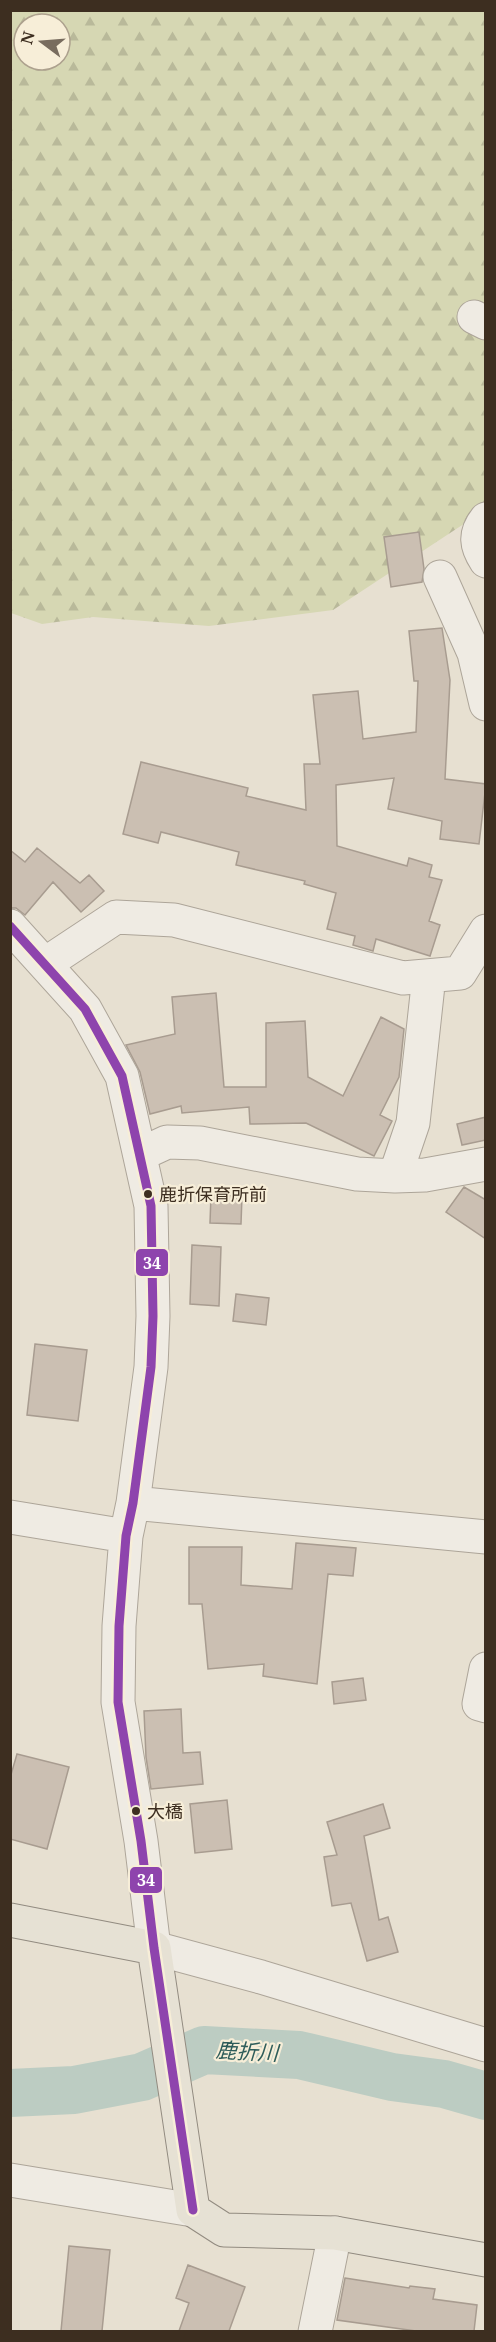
<svg xmlns="http://www.w3.org/2000/svg" width="496" height="2342" font-family="'Noto Serif','Noto Sans JP',serif">
<style>
.forest{fill:url(#forest-firs);fill-rule:evenodd}
.lines{fill:none;stroke-linecap:round;stroke-linejoin:round}
.river{stroke:#bcccc2;stroke-width:48}
.building{fill:#cbbfb2;stroke:#a89c90;stroke-width:1.5}
.minor-casing{stroke:#ada599;stroke-width:35}
.major-casing{stroke:#928b80;stroke-width:35}
.minor{stroke:#efebe3;stroke-width:33}
.major{stroke:#e6e1d4;stroke-width:33}
.bus-1-casing{stroke:#f7eed8;stroke-width:14}
.bus-1{stroke:#8e44ad;stroke-width:9}
.bus-dot{fill:#3d2e20;stroke:#f7eed8;stroke-width:2}
.labels{text-anchor:middle;stroke-width:4.5;stroke-linejoin:round;paint-order:stroke}
.bus-label{font-size:18px;fill:#3d2e20;stroke:#f7eed8;text-anchor:start}
.water-label{font-size:21px;font-style:italic;fill:#2f5d5a;stroke:#f7eed8}
.line-badge{stroke:#f7eed8;stroke-width:2}
.badge-label{font-size:16px;text-anchor:middle;font-weight:bold;fill:#fff}
</style>
<defs>
<pattern id="forest-firs" width="22" height="20" patternUnits="userSpaceOnUse" patternTransform="scale(1.5)"><rect width="22" height="20" fill="#d6d7b3"/><path d="M5 1l3.5 6h-7zM16 11l3.5 6h-7z" fill="#b9b99a"/></pattern>
</defs>
<rect width="100%" height="100%" fill="#e7e0d1"/>
<path class="forest" d="M 10,11 L 485,11 L 486,508 L 482,512 L 333,610 L 209,626 L 93,617 L 42,624 L 11,613 ZM 24,24 L 60,24 L 60,60 L 24,60 Z"/>
<g class="lines">
<path class="river" d="M 10,2093 L 74,2090 L 142,2077 L 204,2050 L 299,2055 L 392,2077 L 444,2084 L 486,2096"/>
</g>
<path class="building" d="M 419,532 L 424,569 L 422,582 L 391,587 L 384,537 Z
M 442,628 L 450,680 L 445,779 L 486,784 L 479,844 L 440,839 L 442,821 L 388,809 L 394,778 L 336,785 L 337,846 L 407,866 L 409,858 L 432,865 L 429,877 L 442,880 L 429,921 L 440,925 L 430,956 L 376,939 L 373,951 L 353,945 L 355,936 L 327,929 L 336,893 L 304,884 L 305,881 L 236,865 L 239,852 L 161,832 L 158,843 L 123,834 L 141,762 L 248,788 L 246,796 L 306,810 L 304,764 L 320,764 L 313,695 L 358,691 L 363,739 L 416,732 L 418,681 L 414,681 L 409,631 Z
M 37,848 L 80,883 L 89,875 L 104,891 L 81,912 L 53,882 L 25,915 L 16,908 L 10,908 L 10,850 L 25,862 Z
M 216,993 L 224,1087 L 266,1087 L 266,1023 L 305,1021 L 308,1077 L 343,1096 L 381,1017 L 404,1029 L 399,1077 L 380,1115 L 392,1121 L 374,1156 L 306,1123 L 250,1124 L 249,1107 L 182,1113 L 181,1106 L 150,1114 L 140,1072 L 126,1045 L 175,1034 L 172,997 Z
M 486,1117 L 486,1140 L 462,1145 L 457,1124 Z
M 464,1187 L 486,1200 L 486,1239 L 446,1212 Z
M 211,1195 L 242,1196 L 241,1224 L 210,1223 Z
M 192,1245 L 221,1247 L 219,1306 L 190,1304 Z
M 236,1294 L 269,1298 L 266,1325 L 233,1321 Z
M 35,1344 L 87,1350 L 78,1421 L 27,1415 Z
M 296,1543 L 356,1548 L 353,1576 L 328,1574 L 317,1684 L 263,1676 L 264,1664 L 208,1669 L 202,1604 L 189,1604 L 189,1547 L 242,1547 L 241,1585 L 292,1589 Z
M 363,1678 L 366,1700 L 334,1704 L 332,1682 Z
M 181,1709 L 183,1753 L 200,1752 L 203,1784 L 151,1789 L 146,1757 L 144,1711 Z
M 17,1754 L 69,1767 L 47,1849 L 10,1839 L 10,1778 Z
M 227,1800 L 232,1849 L 195,1853 L 190,1804 Z
M 383,1804 L 390,1828 L 364,1836 L 379,1920 L 388,1917 L 398,1952 L 367,1961 L 351,1903 L 332,1906 L 324,1857 L 337,1855 L 327,1822 Z
M 69,2246 L 110,2250 L 102,2331 L 61,2331 Z
M 188,2265 L 245,2287 L 229,2331 L 179,2331 L 189,2303 L 176,2298 Z
M 345,2278 L 409,2288 L 410,2286 L 435,2289 L 433,2299 L 477,2305 L 474,2331 L 416,2331 L 337,2320 Z"/>
<g class="lines">
<defs>
<path id="minor" d="M 474,317 L 486,323
M 486,519 C 474,534 476,546 486,561
M 440,577 L 474,653 L 486,704
M 10,926 L 85,1009 L 122,1076 L 151,1206 L 153,1316 L 151,1367 L 133,1503 L 126,1536 L 119,1626 L 118,1702 L 141,1841 L 154,1948 L 261,1977 L 486,2045
M 45,964 L 116,917 L 174,920 L 403,978 L 460,973 L 486,931
M 141,1154 L 167,1142 L 200,1143 L 357,1174 L 395,1176 L 425,1175 L 486,1164
M 395,1176 L 413,1123 L 429,976
M 133,1503 L 486,1537
M 10,1517 L 126,1536
M 486,1669 L 479,1704 L 486,1706
M 10,2180 L 193,2210
M 315,2332 L 335,2233"/>
<path id="major" d="M 10,1920 L 154,1948 L 193,2210 L 224,2230 L 335,2233 L 486,2260"/>
</defs>
<use href="#minor" class="minor-casing"/>
<use href="#major" class="major-casing"/>
<use href="#minor" class="minor"/>
<use href="#major" class="major"/>
<defs>
<path id="bus-1" d="M 10,926 L 85,1009 L 122,1076 L 151,1206 L 153,1316 L 151,1367 L 133,1503 L 126,1536 L 119,1626 L 118,1702 L 141,1841 L 154,1948 L 193,2210"/>
</defs>
<use href="#bus-1" class="bus-1-casing"/>
<use href="#bus-1" class="bus-1"/>
</g>
<g class="bus-dot">
<circle cx="148" cy="1194" r="5"/>
<circle cx="136" cy="1811" r="5"/>
</g>
<g class="labels">
<g class="bus-label">
<text x="159" y="1201">鹿折保育所前</text>
<text x="147" y="1818">大橋</text>
</g>
<g class="water-label">
<text transform="translate(247 2052) rotate(3)" y="7">鹿折川</text>
</g>
</g>
<g class="line-badge">
<rect x="135" y="1248" width="34" height="29" rx="6" fill="#8e44ad"/>
<rect x="129" y="1866" width="34" height="28" rx="6" fill="#8e44ad"/>
</g>
<g class="badge-label">
<text x="152" y="1269">34</text>
<text x="146" y="1886">34</text>
</g>
<rect width="496" height="2342" fill="none" stroke="#3d2e20" stroke-width="24"/>
<g transform="translate(42 42) rotate(286)"><circle r="28" fill="#f7eed8" stroke="#ada18e" stroke-width="1.5"/>
<path d="M0-4.5L10 22L0 15L-10 22Z" fill="#786c5e"/>
<text y="-9" font-size="16" font-weight="bold" text-anchor="middle" fill="#3d2e20">N</text>
</g>
</svg>
